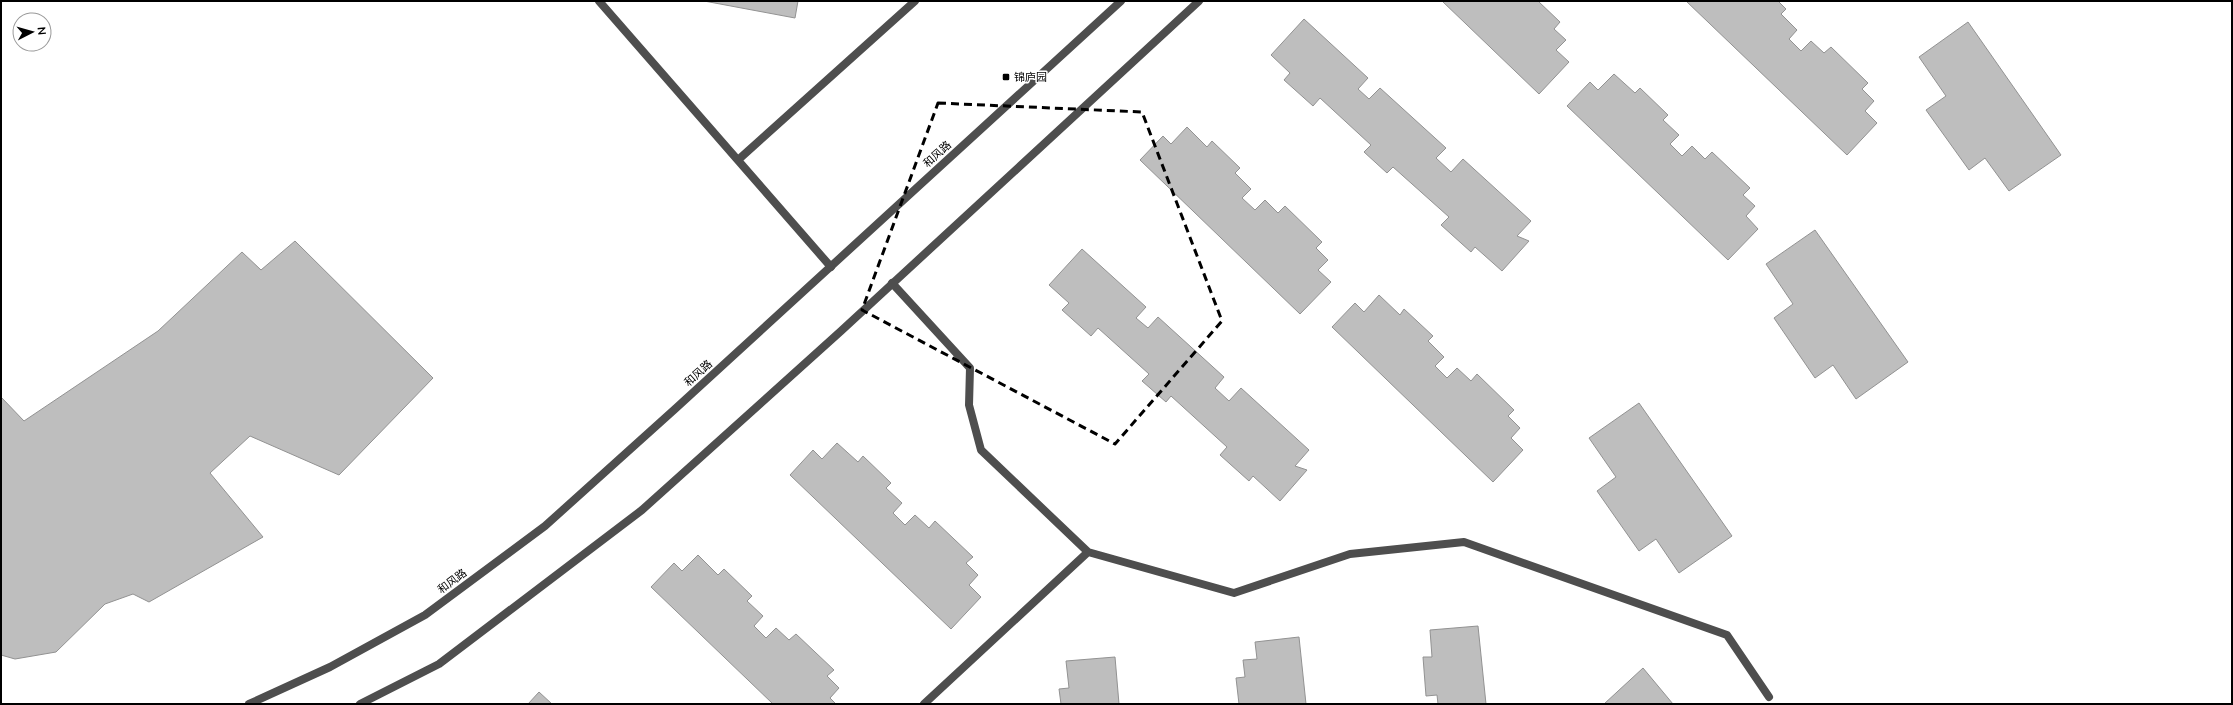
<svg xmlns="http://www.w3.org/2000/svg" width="2233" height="705" font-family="'Nunito Sans','Noto Sans SC',sans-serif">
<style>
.building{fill:#bebebe;stroke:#929292}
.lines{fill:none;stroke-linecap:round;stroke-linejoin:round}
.minor{stroke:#4e4e4e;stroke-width:8}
.tertiary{stroke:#4e4e4e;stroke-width:8}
.marked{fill:none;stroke:#000;stroke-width:3;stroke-dasharray:8 5;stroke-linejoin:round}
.poi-dot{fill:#000;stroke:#fff;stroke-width:1.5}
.labels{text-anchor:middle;stroke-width:3;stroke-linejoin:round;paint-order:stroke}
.poi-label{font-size:11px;fill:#000;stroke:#fff;text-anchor:start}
.street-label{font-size:11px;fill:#000;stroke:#fff}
</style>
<rect width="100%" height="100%" fill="#fff"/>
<path class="building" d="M 704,1 L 798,1 L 795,18 Z
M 1442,1 L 1538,1 L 1560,22 L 1554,29 L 1566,40 L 1556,50 L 1569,62 L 1539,94 Z
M 1686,1 L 1778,1 L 1786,9 L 1781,14 L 1797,30 L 1789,39 L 1801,51 L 1811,41 L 1824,53 L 1831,47 L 1868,83 L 1862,89 L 1874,101 L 1865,111 L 1877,123 L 1847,155 Z
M 1304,19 L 1368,78 L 1358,89 L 1369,99 L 1380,88 L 1446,148 L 1436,158 L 1451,172 L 1463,159 L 1531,221 L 1517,236 L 1529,241 L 1502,271 L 1475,247 L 1471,252 L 1441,225 L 1449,217 L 1393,167 L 1387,173 L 1364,152 L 1371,145 L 1320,98 L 1313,106 L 1284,80 L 1290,73 L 1271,55 Z
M 1968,22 L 2061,155 L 2009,191 L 1985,158 L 1969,170 L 1926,110 L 1946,96 L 1919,57 Z
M 1614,74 L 1635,93 L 1640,88 L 1668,115 L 1663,120 L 1679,135 L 1670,144 L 1682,156 L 1692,146 L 1705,159 L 1712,152 L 1750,188 L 1743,195 L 1755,206 L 1746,216 L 1758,229 L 1728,260 L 1567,106 L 1590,82 L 1598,90 Z
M 1187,127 L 1207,147 L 1212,141 L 1240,168 L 1235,173 L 1251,189 L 1242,198 L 1255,210 L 1265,200 L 1278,213 L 1285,206 L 1322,242 L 1316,248 L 1328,260 L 1318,270 L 1331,282 L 1300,314 L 1140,160 L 1163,136 L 1171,144 Z
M 1815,230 L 1908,362 L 1856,399 L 1833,365 L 1815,378 L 1774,318 L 1793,304 L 1766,264 Z
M 295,241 L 433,378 L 339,475 L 250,436 L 210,473 L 263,537 L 149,602 L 133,594 L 105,604 L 56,652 L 15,659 L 1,655 L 1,397 L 24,421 L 158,331 L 242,252 L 261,270 Z
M 1082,249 L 1146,307 L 1136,318 L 1148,328 L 1158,317 L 1224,377 L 1215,388 L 1229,401 L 1241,388 L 1309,450 L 1295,466 L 1307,470 L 1280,501 L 1253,476 L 1249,481 L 1220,455 L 1227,447 L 1171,396 L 1166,402 L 1142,381 L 1149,374 L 1098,328 L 1091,336 L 1062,310 L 1069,303 L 1049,285 Z
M 1379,295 L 1400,315 L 1404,309 L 1433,336 L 1428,341 L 1444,357 L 1435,366 L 1447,378 L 1457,368 L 1471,381 L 1477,374 L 1514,410 L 1508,416 L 1520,428 L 1511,438 L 1523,450 L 1493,482 L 1332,327 L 1355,303 L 1364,312 Z
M 1639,403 L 1732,536 L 1679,573 L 1656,539 L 1639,551 L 1597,491 L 1616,477 L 1589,438 Z
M 837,443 L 858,462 L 863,456 L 891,483 L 886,488 L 902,503 L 893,513 L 905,525 L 915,515 L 929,528 L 935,521 L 973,557 L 966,563 L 978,575 L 969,585 L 981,597 L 951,629 L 790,475 L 813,450 L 822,459 Z
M 698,555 L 718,575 L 724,569 L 752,596 L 747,601 L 763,616 L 754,626 L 766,638 L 776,628 L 789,640 L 796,634 L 834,670 L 827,676 L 839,688 L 830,698 L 836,704 L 773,704 L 651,587 L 674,563 L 682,571 Z
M 1478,626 L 1486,704 L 1438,704 L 1437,695 L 1426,696 L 1423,657 L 1432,657 L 1430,630 Z
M 1299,637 L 1306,704 L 1239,704 L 1236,678 L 1245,677 L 1243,660 L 1257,659 L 1255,642 Z
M 1115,657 L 1119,704 L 1061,704 L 1059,689 L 1069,688 L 1066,661 Z
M 1643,668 L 1673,704 L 1604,704 Z
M 539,692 L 552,704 L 528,704 Z"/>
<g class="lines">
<path class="minor" d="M 599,1 L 831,267
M 738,160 L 915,1
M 892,283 L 970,368 L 969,405 L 981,450 L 1088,552 L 1234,593 L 1350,554 L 1464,542 L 1727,635 L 1769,697
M 924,704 L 1088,552"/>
<path class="tertiary" d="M 249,704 L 330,667 L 425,615 L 545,526 L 675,409 L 1121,1
M 360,704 L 439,664 L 642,510 L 841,331 L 1199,1"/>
</g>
<path class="marked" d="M 938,103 L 1142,112 L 1222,321 L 1115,444 L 862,310 Z"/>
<rect class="poi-dot" x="1002" y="73" width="8" height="8" rx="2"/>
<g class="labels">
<g class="poi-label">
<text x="1014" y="81">锦庐园</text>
</g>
<g class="street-label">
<text transform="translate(937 154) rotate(-42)" y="4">和风路</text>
<text transform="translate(698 373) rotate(-42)" y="4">和风路</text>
<text transform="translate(452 581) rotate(-37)" y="4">和风路</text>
</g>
</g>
<rect width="2233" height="705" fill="none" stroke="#000000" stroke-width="4"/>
<g transform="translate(32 32) rotate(84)"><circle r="19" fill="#ffffff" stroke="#999999"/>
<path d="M0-3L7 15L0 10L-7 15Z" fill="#000000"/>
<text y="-6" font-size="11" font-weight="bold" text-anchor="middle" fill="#000000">N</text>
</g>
</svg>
